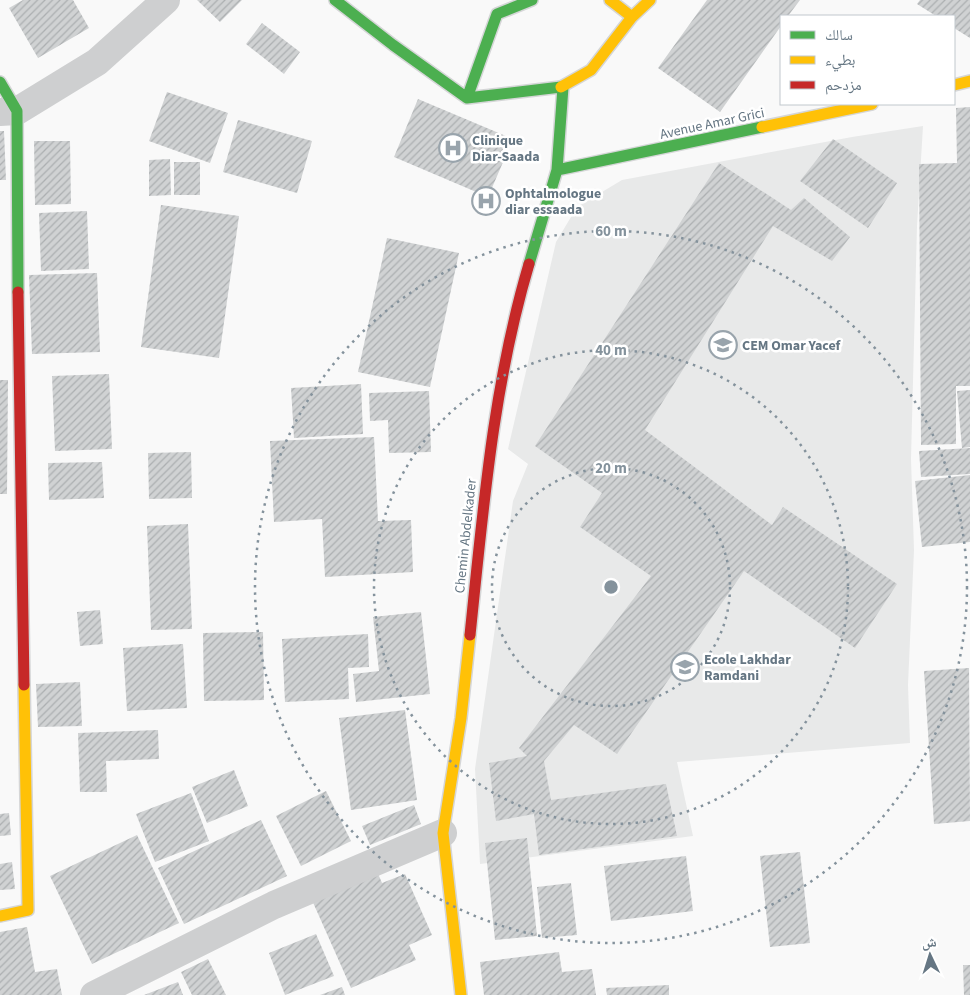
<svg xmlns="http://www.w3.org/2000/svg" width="970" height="995" font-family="'Source Sans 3','Noto Naskh Arabic',sans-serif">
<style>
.built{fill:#e8e9e9}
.building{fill:url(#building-hatch)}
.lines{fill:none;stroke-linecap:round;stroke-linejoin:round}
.fast-casing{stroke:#d5d6d7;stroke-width:14}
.slow-casing{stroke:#d5d6d7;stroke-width:14}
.jam-casing{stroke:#d5d6d7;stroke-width:14}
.street{stroke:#cecfd0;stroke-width:28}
.fast{stroke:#4caf50;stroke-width:11}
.slow{stroke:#ffc107;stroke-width:11}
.jam{stroke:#c62828;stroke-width:11}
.ring{fill:none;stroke:#84929c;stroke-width:2.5;stroke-dasharray:2.5 5}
.labels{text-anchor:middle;stroke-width:5;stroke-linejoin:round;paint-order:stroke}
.street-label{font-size:14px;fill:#657683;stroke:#fff}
.poi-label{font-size:14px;font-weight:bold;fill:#657683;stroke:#fff;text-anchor:start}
.centre{fill:#84929c;stroke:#fff;stroke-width:2.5}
.ring-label{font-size:15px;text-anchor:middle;font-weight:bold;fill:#84929c;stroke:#fff;stroke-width:5;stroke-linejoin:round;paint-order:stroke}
</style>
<defs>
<pattern id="building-hatch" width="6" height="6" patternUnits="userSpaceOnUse" patternTransform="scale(1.25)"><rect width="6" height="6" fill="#d0d2d3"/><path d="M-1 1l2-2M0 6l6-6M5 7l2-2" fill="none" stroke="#acafb1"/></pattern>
</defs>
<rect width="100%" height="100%" fill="#f9f9f9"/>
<path class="built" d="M 923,126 L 917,226 L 911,459 L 914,550 L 908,685 L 910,743 L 677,762 L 693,836 L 480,864 L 475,769 L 513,501 L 528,464 L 508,449 L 556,242 L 577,207 L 622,180 L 852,137 Z"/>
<path class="building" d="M 23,0 L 73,0 L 89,28 L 38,58 L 9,8 Z
M 197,0 L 242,0 L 220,22 Z
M 707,0 L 800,0 L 788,16 L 781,16 L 781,26 L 720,112 L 658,68 Z
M 920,0 L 970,0 L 970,38 L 954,28 L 954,16 L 936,16 L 917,4 Z
M 262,23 L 300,52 L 284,74 L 246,44 Z
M 167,92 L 228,113 L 210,163 L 149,141 Z
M 418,99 L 513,139 L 488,197 L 394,157 Z
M 970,107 L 970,386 L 956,386 L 956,444 L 921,445 L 919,164 L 957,163 L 956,108 Z
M 238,120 L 312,141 L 297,193 L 223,172 Z
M 0,131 L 4,131 L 6,180 L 0,180 Z
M 833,139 L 897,183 L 868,228 L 800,181 Z
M 34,141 L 70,141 L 71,204 L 35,205 Z
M 170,159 L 171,195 L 149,196 L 149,160 Z
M 174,162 L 200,162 L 200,195 L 174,195 Z
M 719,163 L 791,210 L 804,198 L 850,237 L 832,261 L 773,226 L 645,430 L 772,525 L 783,507 L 897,584 L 855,648 L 744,571 L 617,754 L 574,725 L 544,761 L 551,800 L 666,784 L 677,836 L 539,855 L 534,814 L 496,821 L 489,763 L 527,756 L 519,748 L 651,576 L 580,527 L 602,493 L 535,446 Z
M 161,205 L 239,216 L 219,358 L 141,347 Z
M 87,211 L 89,269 L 41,271 L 39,213 Z
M 387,238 L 459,253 L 430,387 L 358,372 Z
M 97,273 L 100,352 L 32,354 L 29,275 Z
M 109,374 L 112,449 L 55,451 L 52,376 Z
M 0,380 L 8,380 L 7,494 L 0,494 Z
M 361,384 L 363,434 L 294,438 L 291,388 Z
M 970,390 L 970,447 L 962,448 L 957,391 Z
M 429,391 L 431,452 L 389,453 L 388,420 L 370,421 L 369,393 Z
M 374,437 L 378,521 L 411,520 L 413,572 L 325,577 L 322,519 L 274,522 L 270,441 Z
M 970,448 L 970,474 L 921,477 L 919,451 Z
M 191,452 L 192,498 L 149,499 L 148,453 Z
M 102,462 L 104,498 L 49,500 L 48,463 Z
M 970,475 L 970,542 L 922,547 L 915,481 Z
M 188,524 L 192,629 L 151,630 L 147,526 Z
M 100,610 L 103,644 L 80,646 L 77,612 Z
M 421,612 L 430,694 L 356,702 L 353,674 L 379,671 L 373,617 Z
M 263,632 L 264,700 L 204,701 L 203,633 Z
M 368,634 L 369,667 L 348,668 L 349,699 L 285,702 L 282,639 Z
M 183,644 L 187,708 L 127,711 L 123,648 Z
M 969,668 L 970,821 L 934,824 L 924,671 Z
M 80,682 L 82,726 L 38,727 L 36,684 Z
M 405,710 L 417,800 L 351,810 L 339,718 Z
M 158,730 L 159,759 L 106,761 L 107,792 L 80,792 L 78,733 Z
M 234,770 L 248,806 L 207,823 L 192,787 Z
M 326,791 L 351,841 L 301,866 L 276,816 Z
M 191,793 L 209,841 L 155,862 L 136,814 Z
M 414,805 L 421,824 L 370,845 L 362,826 Z
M 9,813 L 11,835 L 0,836 L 0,814 Z
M 261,820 L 287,876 L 184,924 L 158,868 Z
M 137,835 L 179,923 L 92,964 L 50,876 Z
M 527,838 L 537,936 L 495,940 L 485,843 Z
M 800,852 L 810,943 L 770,947 L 760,856 Z
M 686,856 L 693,911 L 611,921 L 604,866 Z
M 12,862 L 15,889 L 0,890 L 0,864 Z
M 376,869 L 382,883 L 405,874 L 432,935 L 409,945 L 416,960 L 351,988 L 311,898 Z
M 571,883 L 577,935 L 542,938 L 537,887 Z
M 27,927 L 35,972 L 57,969 L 62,995 L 0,995 L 0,932 Z
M 316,934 L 334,976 L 285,995 L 269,953 Z
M 559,952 L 562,972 L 592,969 L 596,995 L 484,995 L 480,962 Z
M 208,959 L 226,995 L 192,995 L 181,972 Z
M 963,965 L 970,965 L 970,995 L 964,995 Z
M 178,982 L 183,995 L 144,995 Z
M 669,985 L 669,995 L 607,995 L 606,988 Z
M 342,987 L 345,995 L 320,995 Z"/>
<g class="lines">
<defs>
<path id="fast" d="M 335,0 L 393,45 L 467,98
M 532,0 L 497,14 L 467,98 L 561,87
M 0,82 L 17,111 L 18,292
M 557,170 L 762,127
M 529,264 L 557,170 L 563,87"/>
<path id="slow" d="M 632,17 L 650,0
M 954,85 L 970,81
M 561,87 L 591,70 L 632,17 L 610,0
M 762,127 L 872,104
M 0,916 L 28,910 L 24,685
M 461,995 L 443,833 L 461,718 L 470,635"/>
<path id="jam" d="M 18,292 L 24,685
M 470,635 C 483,511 493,385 529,264"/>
</defs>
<use href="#fast" class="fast-casing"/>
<use href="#slow" class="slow-casing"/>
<use href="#jam" class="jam-casing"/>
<path class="street" d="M 0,112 L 17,111 L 97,62 L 166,0
M 94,995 L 274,905 L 443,833"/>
<use href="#fast" class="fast"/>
<use href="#slow" class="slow"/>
<use href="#jam" class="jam"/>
</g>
<g class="ring">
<circle cx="611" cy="587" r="119"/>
<circle cx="611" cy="587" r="237"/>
<circle cx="611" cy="587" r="356"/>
</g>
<defs>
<symbol id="hospital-ring" viewBox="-11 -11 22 22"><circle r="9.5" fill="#fff" stroke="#99a4ac" stroke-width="1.5"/><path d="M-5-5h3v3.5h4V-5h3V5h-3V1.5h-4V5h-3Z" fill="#99a4ac"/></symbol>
<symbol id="school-ring" viewBox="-11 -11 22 22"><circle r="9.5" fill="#fff" stroke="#99a4ac" stroke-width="1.5"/><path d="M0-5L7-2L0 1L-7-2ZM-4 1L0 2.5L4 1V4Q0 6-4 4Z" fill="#99a4ac"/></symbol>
</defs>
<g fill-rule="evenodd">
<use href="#hospital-ring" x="437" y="132" width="32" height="32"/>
<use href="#hospital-ring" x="470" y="185" width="32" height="32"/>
<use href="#school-ring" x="707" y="329" width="32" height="32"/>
<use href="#school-ring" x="669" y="651" width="32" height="32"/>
</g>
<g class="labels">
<g class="street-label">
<text transform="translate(712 123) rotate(-12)" y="5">Avenue Amar Grici</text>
<text transform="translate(465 536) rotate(-84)" y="5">Chemin Abdelkader</text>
</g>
<g class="poi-label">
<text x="472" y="145">Clinique<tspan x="472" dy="16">Diar-Saada</tspan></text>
<text x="505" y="198">Ophtalmologue<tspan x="505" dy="16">diar essaada</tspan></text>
<text x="742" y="350">CEM Omar Yacef</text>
<text x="704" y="664">Ecole Lakhdar<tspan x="704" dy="16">Ramdani</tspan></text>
</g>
</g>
<circle cx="611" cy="587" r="8" class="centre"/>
<g class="ring-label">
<text x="611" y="236">60 m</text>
<text x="611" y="355">40 m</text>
<text x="611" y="473">20 m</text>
</g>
<rect x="780" y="15" width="175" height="90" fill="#ffffff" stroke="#c1c8cd"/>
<rect x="790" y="31" width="25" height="8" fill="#4caf50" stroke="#c1c8cd"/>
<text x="825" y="40" font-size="15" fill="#657683">سالك</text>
<rect x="790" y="56" width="25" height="8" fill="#ffc107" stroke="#c1c8cd"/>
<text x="825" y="65" font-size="15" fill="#657683">بطيء</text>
<rect x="790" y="81" width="25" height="8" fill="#c62828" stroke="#c1c8cd"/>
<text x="825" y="90" font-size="15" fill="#657683">مزدحم</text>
<g transform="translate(930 955) rotate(356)" stroke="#ffffff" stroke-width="4" paint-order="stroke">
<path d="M0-4L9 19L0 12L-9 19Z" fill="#657683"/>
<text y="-8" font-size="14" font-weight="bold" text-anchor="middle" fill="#657683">ش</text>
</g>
</svg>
